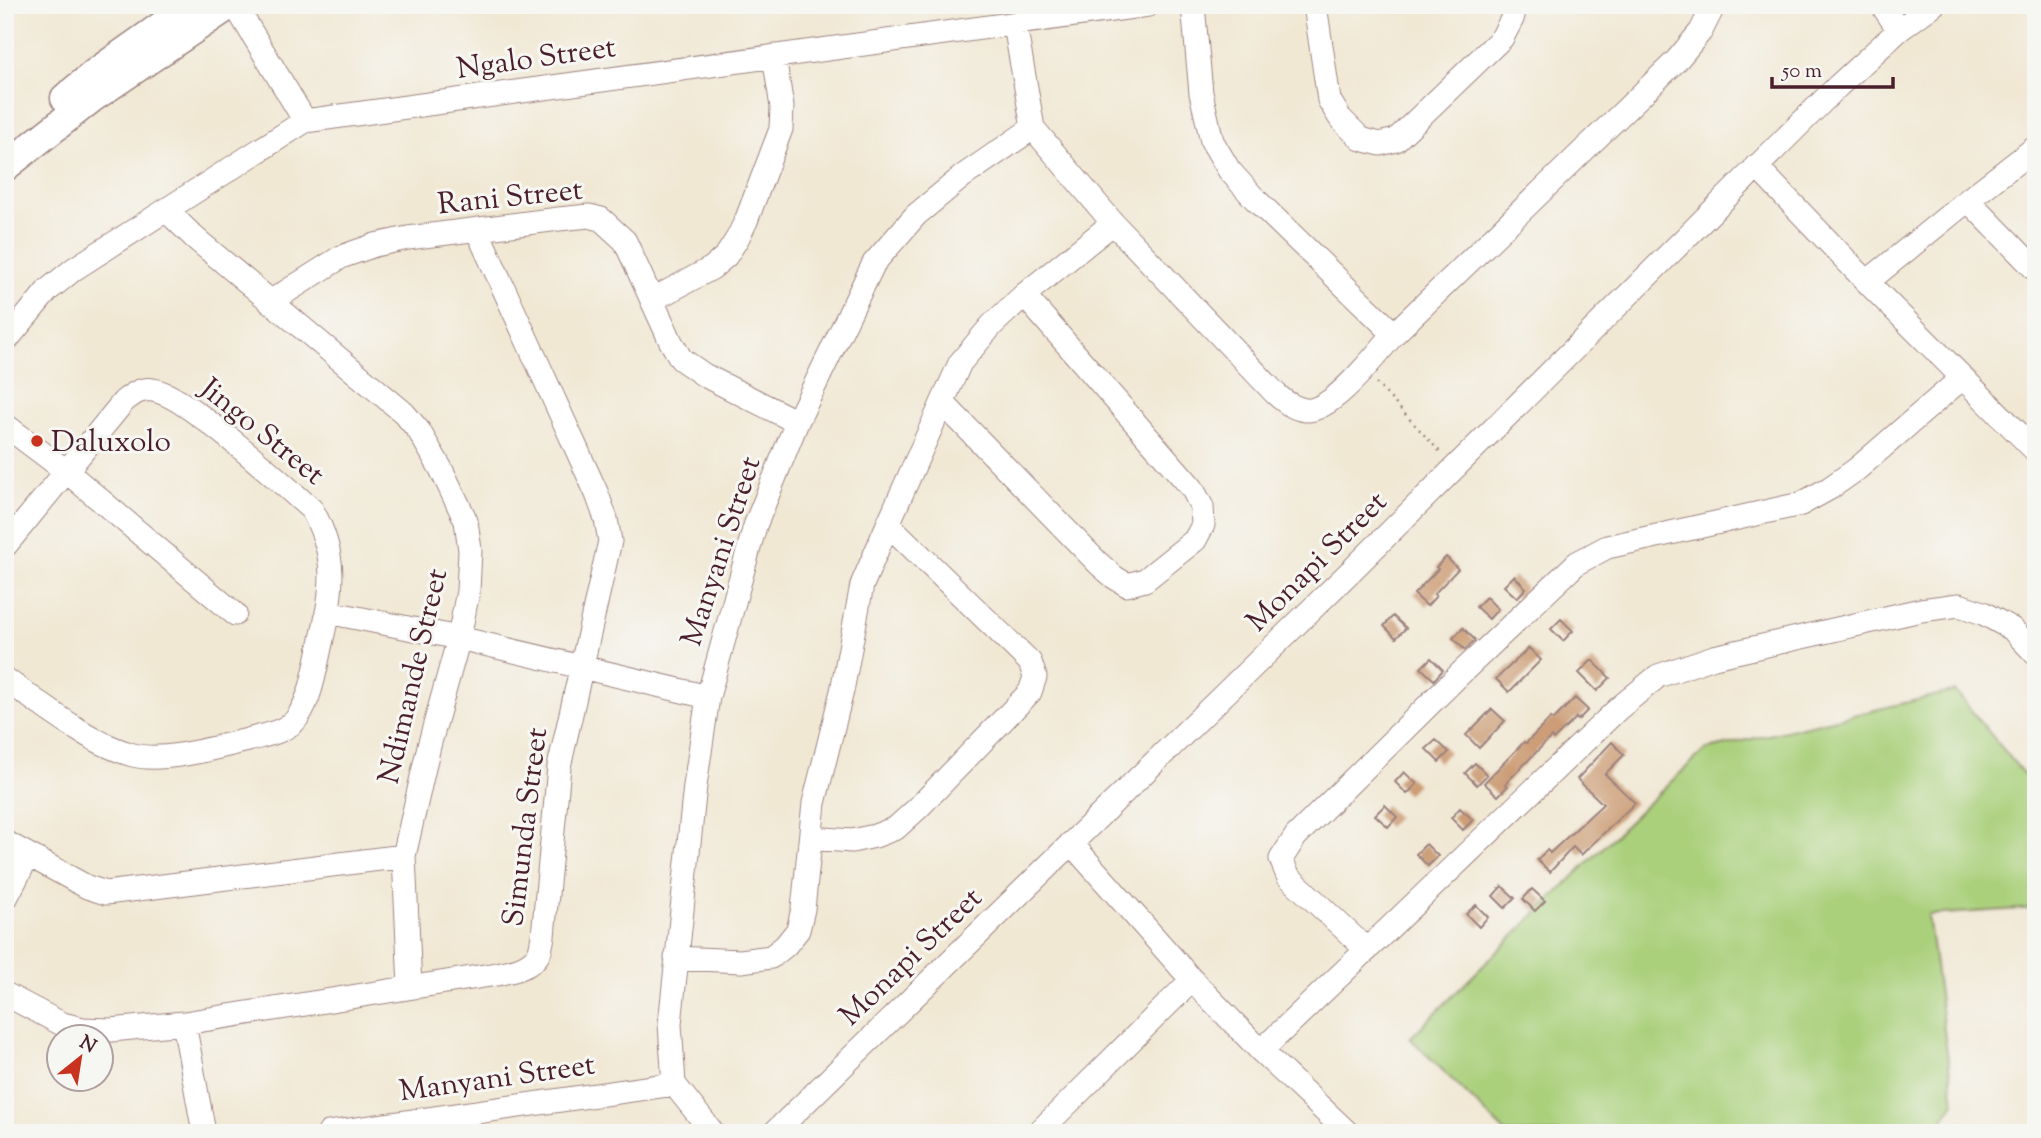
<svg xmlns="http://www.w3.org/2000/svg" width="2041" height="1138" font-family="'Sorts Mill Goudy',serif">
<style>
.green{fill:#aad07b;stroke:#7a7853;stroke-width:2}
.building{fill:#cc9d76}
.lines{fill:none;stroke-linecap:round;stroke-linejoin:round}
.minor-casing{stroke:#9e8480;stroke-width:25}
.major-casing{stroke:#9e8480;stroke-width:31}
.path{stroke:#9e8480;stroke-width:2.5;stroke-dasharray:2 5;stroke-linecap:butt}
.minor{stroke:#fff;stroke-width:23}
.major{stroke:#fff;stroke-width:28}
.poi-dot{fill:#c8321e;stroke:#f6f6f2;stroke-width:2.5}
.labels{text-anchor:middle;stroke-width:6;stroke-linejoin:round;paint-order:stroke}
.street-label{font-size:30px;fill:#4a1f2b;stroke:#f6f6f2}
.poi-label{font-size:30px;fill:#4a1f2b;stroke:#f6f6f2;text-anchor:start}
</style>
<rect width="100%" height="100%" fill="#f6f6f2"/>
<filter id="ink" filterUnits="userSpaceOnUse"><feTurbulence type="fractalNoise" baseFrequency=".0143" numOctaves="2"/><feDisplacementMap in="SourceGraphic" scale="14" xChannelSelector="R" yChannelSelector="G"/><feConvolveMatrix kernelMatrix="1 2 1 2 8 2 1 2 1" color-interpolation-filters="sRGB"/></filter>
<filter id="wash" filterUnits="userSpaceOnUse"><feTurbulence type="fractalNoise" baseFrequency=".00686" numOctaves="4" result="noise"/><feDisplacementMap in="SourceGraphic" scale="28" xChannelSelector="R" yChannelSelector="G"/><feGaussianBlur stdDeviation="1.57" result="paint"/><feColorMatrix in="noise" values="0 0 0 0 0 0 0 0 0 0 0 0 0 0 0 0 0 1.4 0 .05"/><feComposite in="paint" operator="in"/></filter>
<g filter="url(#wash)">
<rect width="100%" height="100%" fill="#f1e8d4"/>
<path class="green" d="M 1955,691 L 2036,789 L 2036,908 L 1928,915 L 1954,1102 L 1934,1133 L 1506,1133 L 1410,1038 L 1644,807 L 1705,750 Z"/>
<g id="blocks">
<path class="building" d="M 1446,557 L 1458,569 L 1434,594 L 1436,596 L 1427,606 L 1414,594 L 1438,569 L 1436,567 Z
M 1514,576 L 1526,588 L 1517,598 L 1504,586 Z
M 1486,597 L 1498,609 L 1489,619 L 1476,607 Z
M 1393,616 L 1406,628 L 1396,638 L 1384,626 Z
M 1561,619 L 1573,631 L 1563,641 L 1551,629 Z
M 1463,628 L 1475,640 L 1465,650 L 1453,638 Z
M 1529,648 L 1541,660 L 1509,692 L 1496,679 Z
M 1431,658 L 1443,670 L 1434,680 L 1421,668 Z
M 1592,660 L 1610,678 L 1597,691 L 1579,673 Z
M 1575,698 L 1588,710 L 1578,720 L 1576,718 L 1553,740 L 1551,737 L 1505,784 L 1508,786 L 1498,796 L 1484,783 L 1524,742 L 1526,743 L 1551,718 L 1553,720 Z
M 1492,709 L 1505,721 L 1479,748 L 1466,735 Z
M 1436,740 L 1449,752 L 1439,762 L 1426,749 Z
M 1612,742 L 1624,755 L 1605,774 L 1635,803 L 1581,855 L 1573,847 L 1550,872 L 1537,860 L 1547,850 L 1550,853 L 1603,804 L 1577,779 Z
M 1475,763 L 1487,775 L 1477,785 L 1465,773 Z
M 1404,772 L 1417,784 L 1407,794 L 1395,782 Z
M 1385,805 L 1397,817 L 1388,827 L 1375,815 Z
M 1460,808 L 1473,820 L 1463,830 L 1451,818 Z
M 1426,844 L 1438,856 L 1428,866 L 1416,854 Z
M 1502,886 L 1515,898 L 1505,908 L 1493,896 Z
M 1532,889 L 1545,901 L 1535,911 L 1523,899 Z
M 1476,905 L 1488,917 L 1479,927 L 1466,914 Z"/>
</g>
</g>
<g filter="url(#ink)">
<use href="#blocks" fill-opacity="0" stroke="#9e8480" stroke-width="2"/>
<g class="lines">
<defs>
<path id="minor" d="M 235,5 L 305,121
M 1193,5 L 1201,93 L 1212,141 L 1229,170 L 1255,199 L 1394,334
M 1315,5 L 1329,100 L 1340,118 L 1361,139 L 1380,144 L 1396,140 L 1502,38 L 1512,19 L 1516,5
M 1882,5 L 1899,30
M 1015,25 L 1033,128 L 1113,223 L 1276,394 C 1285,402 1293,408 1305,410 C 1332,413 1376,354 1394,334 L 1677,60 L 1701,31 L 1714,5
M 1756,166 L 1867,282 L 2036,451
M 1968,200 L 2036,270
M 166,210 L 196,239 L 404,413 L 419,431 L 441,469 L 466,521 L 470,550 L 468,591 L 459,638 L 429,746 L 404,856 L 410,987
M 1867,282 L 1968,200 L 2036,147
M 652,300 L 712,268 L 726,256 L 737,239 L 746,221 L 781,129 L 782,107 L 774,56
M 270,302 L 341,257 L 375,245 L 408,238 L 559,219 L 589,216 L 601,219 L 625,241 L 671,342 L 681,359 L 704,375 L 797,422
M 5,342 L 48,290 L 74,269 L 305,121 L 1148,5
M 943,403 L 1098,563 L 1114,577 L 1127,585 L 1145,580 L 1195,540 L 1203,525 L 1202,507 L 1192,488 L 1024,295
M 5,425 L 66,471 L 235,614
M 5,546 L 124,401 C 133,394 141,388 153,390 C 185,394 284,485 312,510 C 338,556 333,589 322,639 C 316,663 313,693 299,715 C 297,719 292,724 288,726 C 277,734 261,736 248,740 C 217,747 164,763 133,755 C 88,743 43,705 5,679
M 327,612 L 459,638 L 708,697
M 811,838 L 852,841 L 875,836 L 896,828 L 918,808 L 1030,692 L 1035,677 L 1030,662 L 888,524
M 5,842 L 87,887 L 106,893 L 404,856
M 1071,843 L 1192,980 L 1261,1051 L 1348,1133
M 5,900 L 28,856
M 1367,950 L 1288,876 L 1281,859 L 1296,836 L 1461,673 L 1577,563 L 1607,547 L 1801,504 L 1830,488 L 1857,469 L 1962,378
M 676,958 L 741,961 L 771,957 L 785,946 L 798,930 L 803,909 L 814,803 L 842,691 L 862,585 L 888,524 L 960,363 L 992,325 L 1024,295 L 1113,223
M 5,994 L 62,1024 L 83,1029 L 111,1030 L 184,1023 L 497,974 C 511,971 531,968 539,953 C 541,949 542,941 543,936 L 559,767 L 610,541 L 606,519 L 597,494 L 477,230
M 184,1023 L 204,1133
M 1261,1051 L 1619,708 L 1658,676 L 1714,657 L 1921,610 L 1959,605 L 1983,613 L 2012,629 L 2036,654
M 329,1133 L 674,1084
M 713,1133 L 674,1084 L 670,1024 L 695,786 L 708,697 L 755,526 L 797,422 L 874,263 L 916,215 L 963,176 L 1033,128
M 774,1133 L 1354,568 L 1838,86 L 1899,30 L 1933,5
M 1038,1133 L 1192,980"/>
<path id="major" d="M 65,98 L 95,73 L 191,5
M 5,167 L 91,99 L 230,5"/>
</defs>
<use href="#minor" class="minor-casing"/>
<use href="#major" class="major-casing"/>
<path class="path" d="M 1376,383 L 1441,453"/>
<use href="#minor" class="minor"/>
<use href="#major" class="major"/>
</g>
</g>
<circle class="poi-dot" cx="37" cy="441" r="7"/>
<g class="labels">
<g class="street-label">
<text transform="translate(536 57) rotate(-8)" y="10">Ngalo Street</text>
<text transform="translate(510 196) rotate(-6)" y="10">Rani Street</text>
<text transform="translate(263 431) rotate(39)" y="10">Jingo Street</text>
<text transform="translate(720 551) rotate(-72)" y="10">Manyani Street</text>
<text transform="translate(1316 561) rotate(-45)" y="10">Monapi Street</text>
<text transform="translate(412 676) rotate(-77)" y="10">Ndimande Street</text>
<text transform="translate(524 827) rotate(-83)" y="10">Simunda Street</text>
<text transform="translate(910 956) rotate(-44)" y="10">Monapi Street</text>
<text transform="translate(497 1077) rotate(-8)" y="10">Manyani Street</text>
</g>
<g class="poi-label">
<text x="51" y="451">Daluxolo</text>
</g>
</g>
<rect width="2041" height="1138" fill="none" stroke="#f6f6f2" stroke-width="28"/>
<g transform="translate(80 1058) rotate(30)"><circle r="33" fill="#f6f6f2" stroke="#b1a0a2" stroke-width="2"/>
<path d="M0-5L12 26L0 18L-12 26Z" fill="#c8321e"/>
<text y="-10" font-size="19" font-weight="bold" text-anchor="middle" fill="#4a1f2b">N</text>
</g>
<path d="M1772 77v10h121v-10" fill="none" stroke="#4a1f2b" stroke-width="3.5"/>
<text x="1782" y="77" font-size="21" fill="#4a1f2b" stroke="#f6f6f2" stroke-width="5" paint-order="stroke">50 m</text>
</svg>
